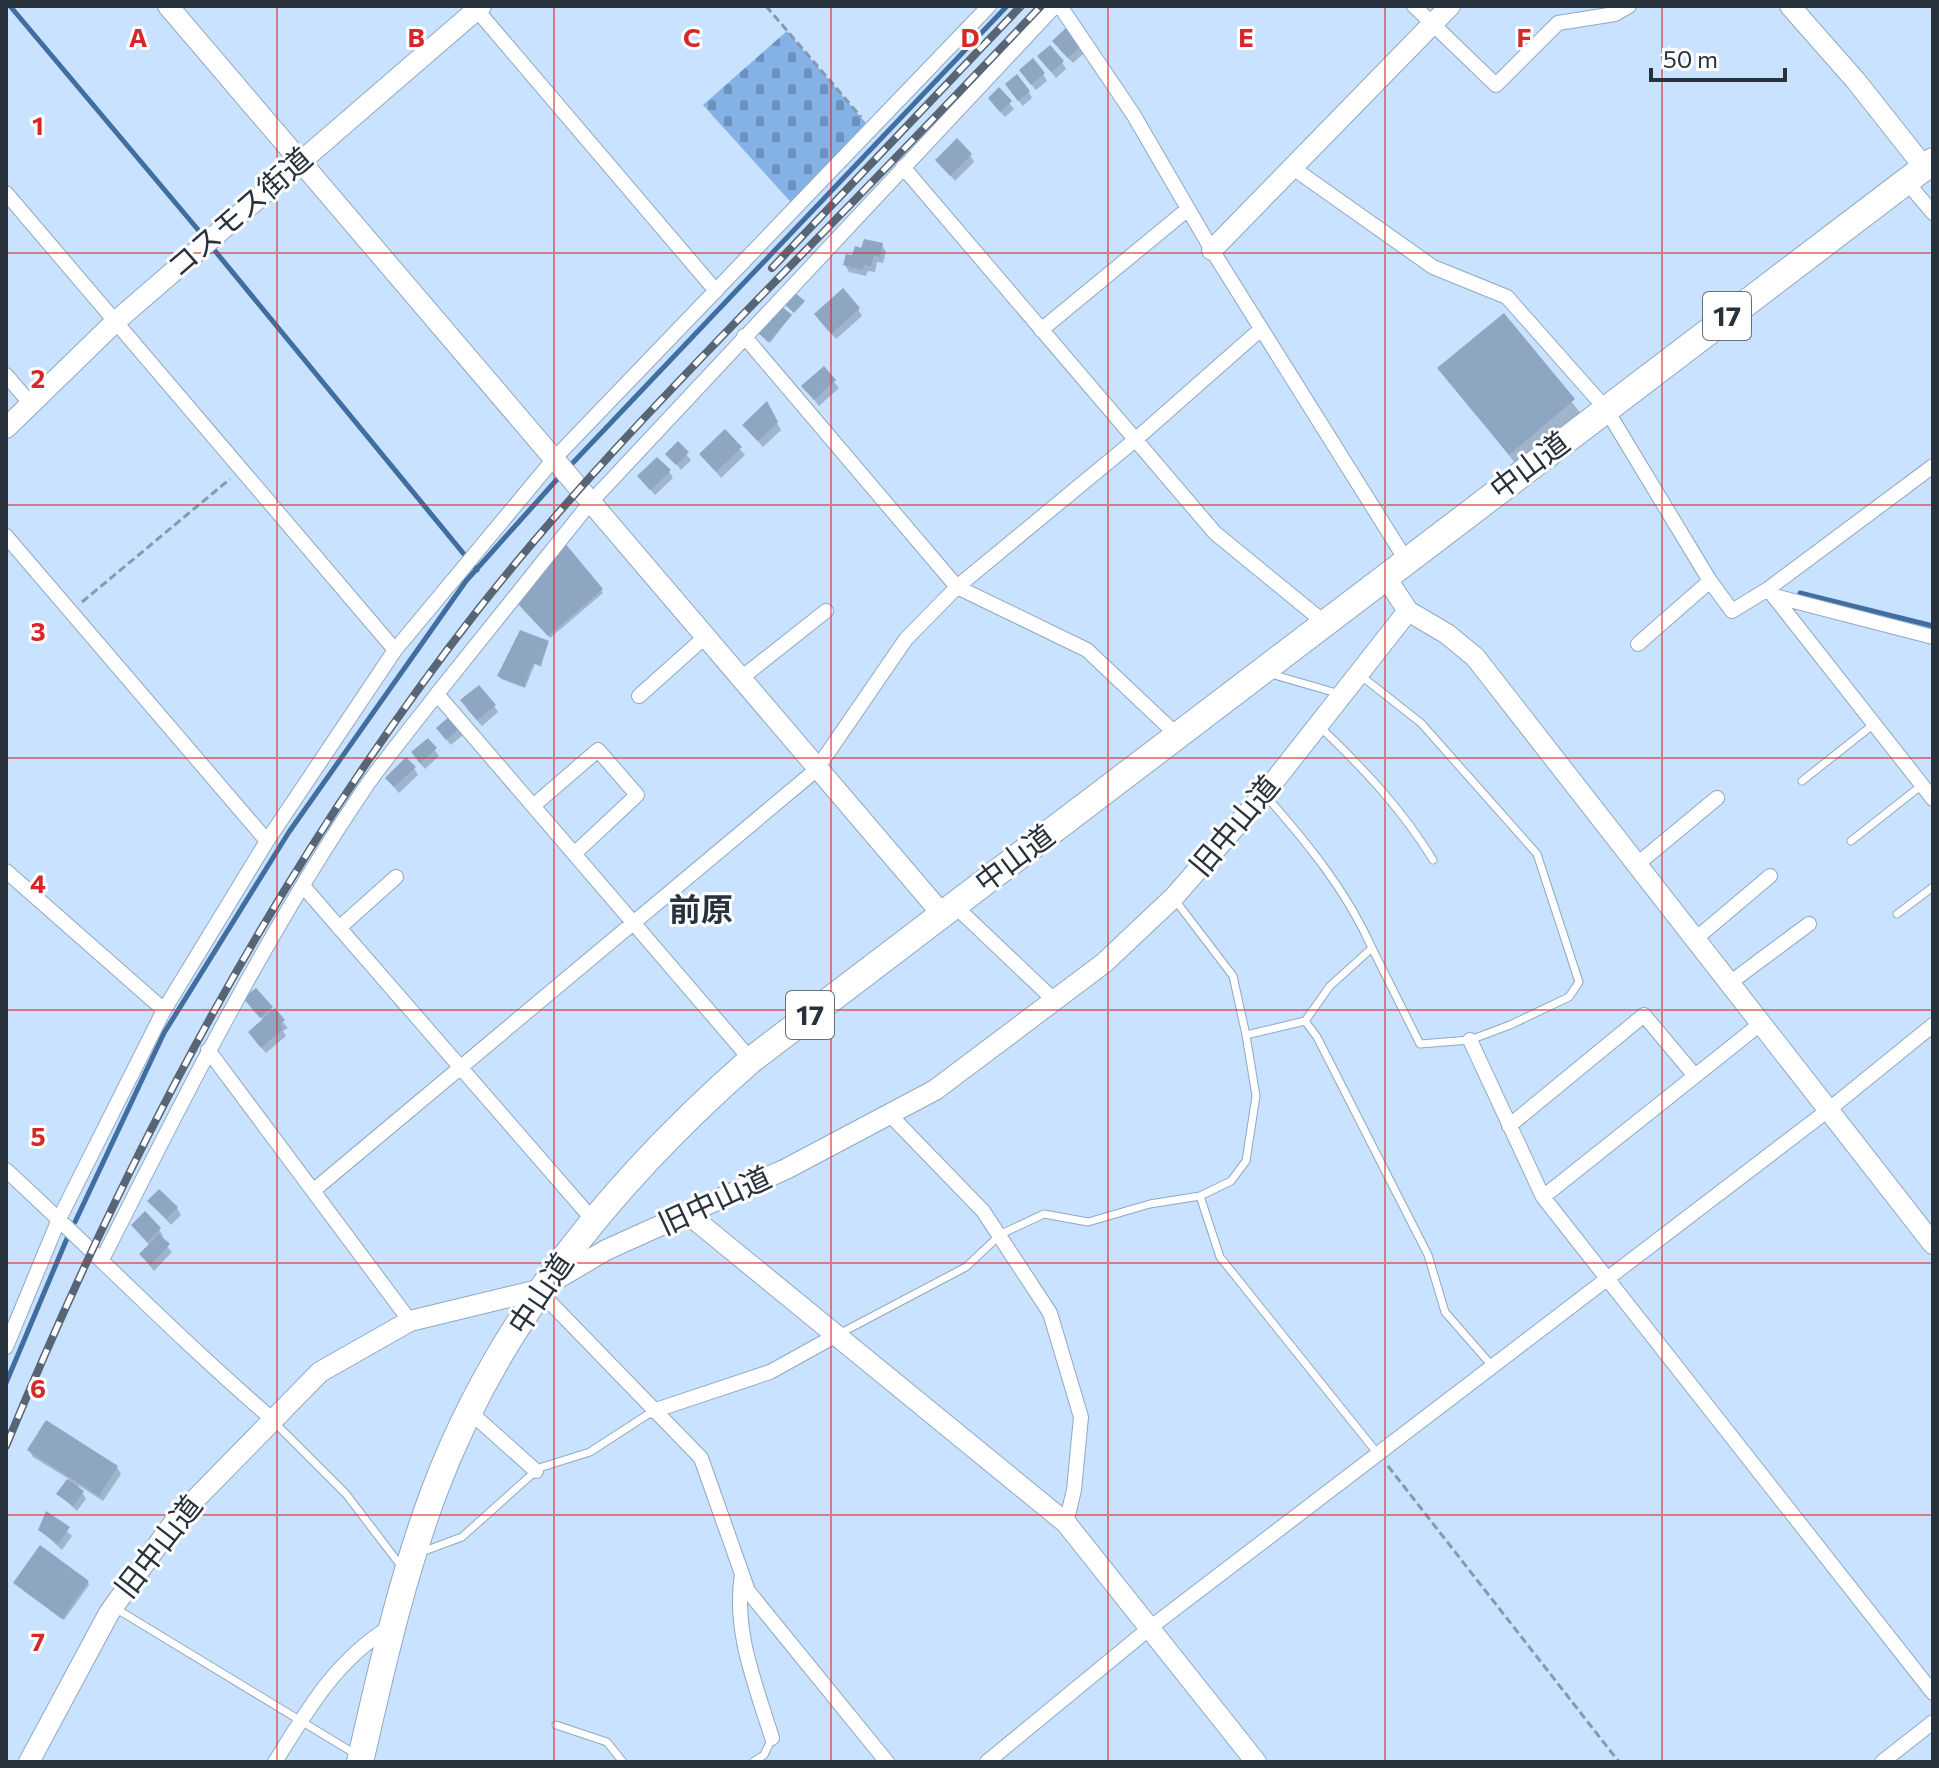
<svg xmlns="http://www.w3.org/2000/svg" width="1939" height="1768" font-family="Commissioner,'Noto Sans JP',sans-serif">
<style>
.cemetery{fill:url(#cemetery-stones)}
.shadow{fill:#0003}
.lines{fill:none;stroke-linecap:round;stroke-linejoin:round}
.stream{stroke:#416ea0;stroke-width:5}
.building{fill:#8ea6c1}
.lane-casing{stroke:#90a8c3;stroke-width:9}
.street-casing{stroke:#90a8c3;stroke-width:16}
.secondary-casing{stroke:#90a8c3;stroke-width:22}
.highway-casing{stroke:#90a8c3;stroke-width:28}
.path{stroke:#8799af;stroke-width:3;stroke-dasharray:8 4;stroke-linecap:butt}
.lane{stroke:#fff;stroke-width:7}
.street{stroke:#fff;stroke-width:14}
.secondary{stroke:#fff;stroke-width:20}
.highway{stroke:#fff;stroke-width:26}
.rail-casing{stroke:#576575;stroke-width:8}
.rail{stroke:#fff;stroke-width:5;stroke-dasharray:15;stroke-linecap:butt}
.grid{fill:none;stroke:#d62828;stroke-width:2;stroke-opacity:0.55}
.labels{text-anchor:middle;stroke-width:6;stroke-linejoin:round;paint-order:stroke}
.shield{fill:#fff;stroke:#687077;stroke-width:2}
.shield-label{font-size:28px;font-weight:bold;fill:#28323d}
.street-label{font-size:30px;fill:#28323d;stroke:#fff}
.neighbourhood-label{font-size:32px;font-weight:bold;fill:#28323d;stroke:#fff}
.grid-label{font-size:26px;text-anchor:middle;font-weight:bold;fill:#d62828;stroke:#fff;stroke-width:6;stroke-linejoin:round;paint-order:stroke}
</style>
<defs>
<pattern id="cemetery-stones" width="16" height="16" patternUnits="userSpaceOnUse" patternTransform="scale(2)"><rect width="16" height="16" fill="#84b2e6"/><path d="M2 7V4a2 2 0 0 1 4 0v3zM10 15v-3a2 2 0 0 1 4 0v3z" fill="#6c91bc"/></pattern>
</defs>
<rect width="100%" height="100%" fill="#c9e2ff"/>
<path class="cemetery" d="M 787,31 L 871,129 L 796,208 L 703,105 Z"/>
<path class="shadow" d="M 1080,46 L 1084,53 L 1073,63 L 1058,48 Z
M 1039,57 L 1062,62 L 1066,69 L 1056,78 Z
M 1043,74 L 1047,81 L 1036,90 L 1025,77 Z
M 999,90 L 1014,109 L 1005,117 L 994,105 Z
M 1011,92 L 1029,92 L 1032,98 L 1023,106 Z
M 970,155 L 974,162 L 955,181 L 937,160 Z
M 882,245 L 886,252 L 883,263 L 877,262 L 875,272 L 868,271 L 866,276 L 849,272 L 845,265 L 853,258 Z
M 858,309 L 862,316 L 836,339 L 820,321 Z
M 1503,316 L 1582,415 L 1519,468 L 1440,368 Z
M 790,317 L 770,343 L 759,333 Z
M 823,369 L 839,388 L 819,406 L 804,387 Z
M 766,405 L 781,430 L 763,447 L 749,432 Z
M 725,432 L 745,455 L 721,478 L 702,455 Z
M 678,444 L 691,460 L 681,470 L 668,454 Z
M 669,471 L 673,478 L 655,495 L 640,477 Z
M 601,590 L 603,593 L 550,638 L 520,605 Z
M 548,643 L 541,667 L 535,664 L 525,688 L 501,679 L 499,676 Z
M 494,706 L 498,712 L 482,726 L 466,708 Z
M 451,718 L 463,735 L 451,745 L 442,735 Z
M 428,741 L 439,756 L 425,769 L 417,760 Z
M 414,768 L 418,775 L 399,793 L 392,785 Z
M 255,990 L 288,1028 L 283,1031 L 286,1036 L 266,1053 L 254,1039 L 264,1021 L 247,1001 Z
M 150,1202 L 177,1208 L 181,1215 L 171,1225 Z
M 133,1226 L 159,1229 L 163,1236 L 160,1238 L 172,1252 L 154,1271 L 141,1255 L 150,1246 Z
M 29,1450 L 117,1467 L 121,1474 L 103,1501 L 78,1485 L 86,1499 L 77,1511 L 59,1494 L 69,1479 L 33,1457 Z
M 47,1513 L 72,1536 L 62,1550 L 40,1530 Z
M 15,1583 L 88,1583 L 89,1585 L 64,1620 Z"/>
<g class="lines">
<path class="stream" d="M 10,6 L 205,238
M 211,246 L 477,570
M 567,469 L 1007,6
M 1800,593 L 1933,626
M 75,1222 L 164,1033 L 289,832 L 466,581 L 560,476
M 6,1383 L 68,1236"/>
</g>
<path class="building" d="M 1066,28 L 1082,45 L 1068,58 L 1052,41 Z
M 1050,45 L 1064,61 L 1051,72 L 1037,56 Z
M 1033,58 L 1045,73 L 1031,85 L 1019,70 Z
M 1017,74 L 1030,91 L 1018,101 L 1005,84 Z
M 999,87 L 1012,101 L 1000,112 L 988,98 Z
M 957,138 L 972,154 L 950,176 L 935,160 Z
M 864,239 L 883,243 L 880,257 L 874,256 L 871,266 L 864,265 L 863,270 L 843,265 L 846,254 L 852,255 L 855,246 L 861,248 Z
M 843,288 L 860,308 L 831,334 L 814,314 Z
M 793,291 L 805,301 L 794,313 L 783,303 Z
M 779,304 L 792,315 L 768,342 L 755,330 Z
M 1504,313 L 1575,399 L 1509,455 L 1437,368 Z
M 824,366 L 836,380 L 814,400 L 801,386 Z
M 767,401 L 778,422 L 758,441 L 742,425 Z
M 725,429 L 742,447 L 716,472 L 699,454 Z
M 678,441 L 689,452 L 676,465 L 665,454 Z
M 657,457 L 671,470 L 650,490 L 637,476 Z
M 564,542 L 603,589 L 548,636 L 516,602 Z
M 520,630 L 549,641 L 540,665 L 533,663 L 524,687 L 497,676 Z
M 479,685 L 496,705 L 477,720 L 460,700 Z
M 451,715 L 461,727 L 446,740 L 436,728 Z
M 428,738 L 437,748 L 420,763 L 411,752 Z
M 406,757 L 416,767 L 394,787 L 385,778 Z
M 256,988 L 273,1007 L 260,1018 L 243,998 Z
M 275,1008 L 285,1020 L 280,1024 L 284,1028 L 261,1048 L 248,1032 Z
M 159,1189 L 178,1207 L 166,1219 L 147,1201 Z
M 145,1211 L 161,1228 L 147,1242 L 131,1225 Z
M 159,1234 L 170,1244 L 150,1265 L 139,1254 Z
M 46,1420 L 118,1466 L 99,1496 L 27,1450 Z
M 67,1479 L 84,1491 L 73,1506 L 56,1494 Z
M 46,1511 L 70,1527 L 58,1544 L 38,1530 Z
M 40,1545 L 89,1581 L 62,1619 L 13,1583 Z"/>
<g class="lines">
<defs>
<path id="lane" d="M 1271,674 L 1340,694
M 1319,726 C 1363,768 1402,809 1433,860
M 1802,781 L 1874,724
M 1266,796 C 1308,844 1346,890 1372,948
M 1851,841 L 1922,785
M 1175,900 L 1233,976 L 1246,1035 L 1305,1021 L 1317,1037 L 1428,1255 L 1445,1312 L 1493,1367
M 1897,914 L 1933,887
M 1305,1021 L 1330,986 L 1372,948 L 1420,1044 L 1470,1040 L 1510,1025 L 1569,997 L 1579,982 L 1537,854 L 1421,723 L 1360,675
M 1200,1196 L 1220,1257 L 1378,1454
M 839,1334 L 966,1267 L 1001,1234 L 1044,1214 L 1088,1222 L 1150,1204 L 1200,1196 L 1231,1181 L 1246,1161 L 1256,1096 L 1246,1035
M 275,1423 L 346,1494 L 401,1566
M 419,1553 L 462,1537 L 539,1468 L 590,1452 L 653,1411
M 115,1608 L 357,1755
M 556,1725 L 607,1742 L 623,1762
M 753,1762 L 764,1755 L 772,1738"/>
<path id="street" d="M 1060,6 L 1133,114 L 1212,250 L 1406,560
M 1414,6 L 1496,85 L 1558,23 L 1615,14 L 1629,6
M 476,9 L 716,291
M 903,167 L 1215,533 L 1325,623
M 1293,168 L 1433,267 L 1507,297 L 1606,409 L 1710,581 L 1732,611 L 1768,589 L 1933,466
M 1905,180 L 1933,213
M 6,193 L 395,650
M 1041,330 L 1188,209
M 744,336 L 957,587 L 1087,650 L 1177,735
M 6,375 L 30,403
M 6,536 L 267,841
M 1768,589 L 1933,799
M 1774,596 L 1933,637
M 1638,644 L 1710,581
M 740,679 L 826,611
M 437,694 L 590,503 L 1055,6
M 639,696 L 705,637
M 533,806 L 598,750 L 637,795 L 574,854
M 1635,866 L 1717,798
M 6,871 L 164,1010
M 303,886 L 593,1220
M 954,905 L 1055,1001
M 339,928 L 396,877
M 1693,941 L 1770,876
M 1727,985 L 1809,924
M 1470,1040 L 1543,1197 L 1933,1693
M 208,1050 L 410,1321
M 891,1116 L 983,1211 L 1050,1313 L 1081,1417 L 1074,1490 L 1066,1523
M 1509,1126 L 1644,1015 L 1695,1076
M 6,1170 C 95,1252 179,1339 271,1418
M 314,1190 L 816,770 L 906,639 L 957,587 L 1135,440 L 1261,329
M 1543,1197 L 1759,1025
M 103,1258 C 184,1097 265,935 367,785 C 389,754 414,724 437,694 L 751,1060
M 538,1290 L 701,1458 L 748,1591 L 887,1762
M 6,1347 L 59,1219 L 164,1010 L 267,841 L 395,650 L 553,460 L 989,6
M 653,1411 L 770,1372 L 835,1336
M 470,1412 L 536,1471
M 742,1574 C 733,1631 755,1683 772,1738
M 275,1762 C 308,1709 336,1660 390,1627
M 987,1762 L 1151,1627 L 1827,1111 L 1933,1025
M 1882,1762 L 1933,1722"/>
<path id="secondary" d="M 168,6 L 942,914
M 1790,6 L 1856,81 L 1924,167
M 1212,250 L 1450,6
M 6,428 L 115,322 L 481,6
M 1385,576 L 1408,611 L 1447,634 L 1475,657 L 1933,1244
M 688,1214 L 1066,1523 L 1256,1762
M 29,1762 L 109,1613 L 177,1518 L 320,1372 L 410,1321 L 538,1290 L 606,1250 L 786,1169 L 935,1090 L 1104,963 L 1174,897 L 1264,794 L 1408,611"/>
<path id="highway" d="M 360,1762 C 381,1671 401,1580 434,1492 C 498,1321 615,1179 751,1060 L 1933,161"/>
</defs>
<use href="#lane" class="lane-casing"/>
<use href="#street" class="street-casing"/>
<use href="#secondary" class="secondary-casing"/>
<use href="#highway" class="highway-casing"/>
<path class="path" d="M 766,6 L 861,117
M 82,602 L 230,479
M 1388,1466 L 1619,1762"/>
<use href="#lane" class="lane"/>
<use href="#street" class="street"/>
<use href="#secondary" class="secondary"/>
<use href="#highway" class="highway"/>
<defs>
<path id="rail" d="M 772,268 L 1021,6
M 6,1446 C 129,1149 279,865 477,611 C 564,500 662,398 760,297 C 854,201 948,104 1041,6"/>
</defs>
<use href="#rail" class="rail-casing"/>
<use href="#rail" class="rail"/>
</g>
<path class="grid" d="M 277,6 L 277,1762M 554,6 L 554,1762M 831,6 L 831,1762M 1108,6 L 1108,1762M 1385,6 L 1385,1762M 1662,6 L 1662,1762M 6,253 L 1933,253M 6,505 L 1933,505M 6,758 L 1933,758M 6,1010 L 1933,1010M 6,1263 L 1933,1263M 6,1515 L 1933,1515"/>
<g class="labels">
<g class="shield">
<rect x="1703" y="292" width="48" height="48" rx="6"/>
<rect x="786" y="991" width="48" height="48" rx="6"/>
</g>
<g class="shield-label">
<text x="1727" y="326">17</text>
<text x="810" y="1025">17</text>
</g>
<g class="street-label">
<text transform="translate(240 213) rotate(-41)" y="10">コスモス街道</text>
<text transform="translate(1530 466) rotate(-37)" y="10">中山道</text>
<text transform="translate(1235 826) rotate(-50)" y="10">旧中山道</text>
<text transform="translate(1015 859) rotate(-37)" y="10">中山道</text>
<text transform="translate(715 1201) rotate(-25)" y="10">旧中山道</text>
<text transform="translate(541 1294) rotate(-56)" y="10">中山道</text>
<text transform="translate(159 1547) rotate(-52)" y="10">旧中山道</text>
</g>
<g class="neighbourhood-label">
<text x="701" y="921">前原</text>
</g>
</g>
<g class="grid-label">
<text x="138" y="47">A</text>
<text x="416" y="47">B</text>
<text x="692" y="47">C</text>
<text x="970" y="47">D</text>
<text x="1246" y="47">E</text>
<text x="1524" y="47">F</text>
<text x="38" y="135">1</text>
<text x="38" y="388">2</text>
<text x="38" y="641">3</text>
<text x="38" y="893">4</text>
<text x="38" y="1146">5</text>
<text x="38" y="1398">6</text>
<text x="38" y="1651">7</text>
</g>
<rect width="1939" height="1768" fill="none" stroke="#28323d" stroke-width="16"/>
<path d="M1651 68v12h134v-12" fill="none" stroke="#28323d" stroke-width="4"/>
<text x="1663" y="68" font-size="24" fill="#28323d" stroke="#ffffff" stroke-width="6" paint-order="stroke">50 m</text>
</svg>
